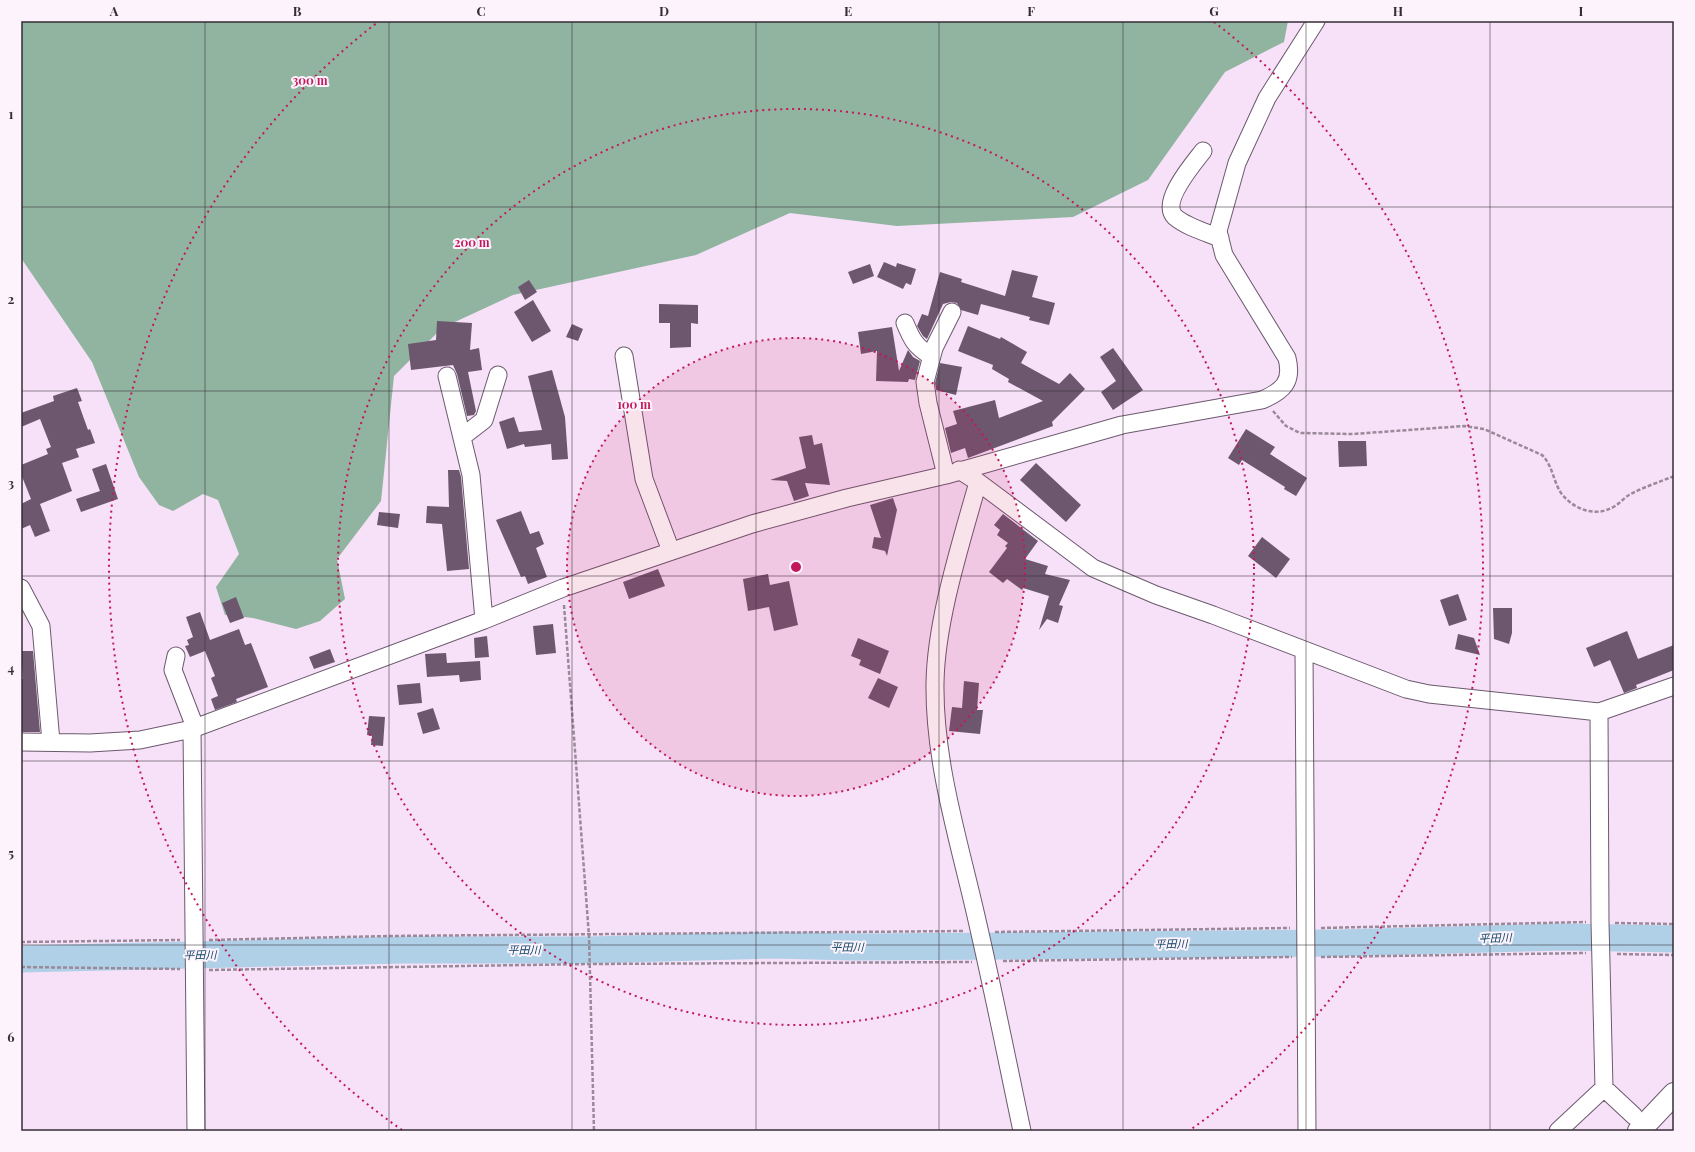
<svg xmlns="http://www.w3.org/2000/svg" width="1695" height="1152" font-family="'Playfair Display','Noto Sans JP',serif">
<style>
.forest{fill:#91b4a0}
.lines{fill:none;stroke-linecap:round;stroke-linejoin:round}
.river{stroke:#b0d0e7;stroke-width:27}
.building{fill:#6d576f}
.minor-casing{stroke:#6c596e;stroke-width:19}
.highway-casing{stroke:#6c596e;stroke-width:24}
.path{stroke:#998999;stroke-width:2.5;stroke-dasharray:4 2;stroke-linecap:butt}
.minor{stroke:#fff;stroke-width:17}
.highway{stroke:#fff;stroke-width:22}
.grid{fill:none;stroke:#352d35;stroke-width:1;stroke-opacity:0.55}
.ring{fill:none;stroke:#c2185b;stroke-width:2;stroke-dasharray:2 4}
.labels{text-anchor:middle;stroke-width:4;stroke-linejoin:round;paint-order:stroke}
.water-label{font-size:11px;font-style:italic;fill:#0d4464;stroke:#fcf3fc}
.centre{fill:#c2185b;stroke:#fcf3fc;stroke-width:2}
.ring-label{font-size:12px;text-anchor:middle;font-weight:bold;fill:#c2185b;stroke:#fcf3fc;stroke-width:4;stroke-linejoin:round;paint-order:stroke}
.neatline{fill:none;stroke:#352d35;stroke-width:1.5}
.grid-label{font-size:13px;text-anchor:middle;font-weight:bold;fill:#352d35}
</style>
<rect width="100%" height="100%" fill="#f7e1f8"/>
<path class="forest" d="M 21,21 L 1288,21 L 1284,42 L 1225,72 L 1148,180 L 1073,217 L 897,226 L 790,213 L 696,255 L 513,295 L 442,328 L 394,376 L 381,501 L 337,559 L 345,599 L 320,621 L 296,629 L 253,618 L 225,615 L 216,587 L 239,554 L 218,500 L 203,494 L 173,511 L 159,505 L 139,477 L 92,362 L 21,258 Z"/>
<g class="lines">
<path class="river" d="M 21,959 L 406,950 L 590,950 L 773,945 L 852,947 L 1010,946 L 1338,943 L 1565,937 L 1674,939"/>
</g>
<path class="building" d="M 884,262 L 896,267 L 897,263 L 916,269 L 911,285 L 906,283 L 903,289 L 877,277 Z
M 870,264 L 874,276 L 853,284 L 848,272 Z
M 1012,270 L 1038,276 L 1032,297 L 1055,303 L 1049,325 L 1029,320 L 1030,317 L 981,304 L 978,315 L 961,310 L 957,303 L 951,302 L 943,304 L 927,339 L 923,336 L 917,326 L 922,314 L 928,316 L 940,272 L 962,279 L 961,282 L 1005,296 Z
M 529,280 L 537,292 L 525,300 L 518,287 Z
M 533,300 L 551,331 L 532,342 L 514,312 Z
M 659,304 L 698,305 L 698,324 L 691,323 L 691,347 L 670,348 L 670,323 L 659,323 Z
M 437,321 L 472,323 L 470,350 L 479,348 L 482,370 L 468,372 L 476,411 L 474,415 L 467,416 L 457,374 L 453,365 L 411,370 L 408,344 L 436,340 Z
M 572,324 L 583,329 L 578,341 L 566,337 Z
M 968,326 L 1000,339 L 1001,337 L 1027,352 L 1021,363 L 1059,384 L 1070,373 L 1085,389 L 1052,422 L 1053,426 L 968,458 L 965,448 L 951,453 L 945,428 L 957,424 L 953,411 L 995,400 L 999,418 L 1043,401 L 1008,382 L 1009,379 L 992,369 L 993,365 L 958,351 Z
M 892,327 L 899,371 L 908,350 L 913,357 L 920,361 L 915,380 L 909,379 L 908,382 L 876,381 L 877,351 L 861,354 L 858,332 Z
M 1113,348 L 1143,390 L 1113,410 L 1101,392 L 1116,381 L 1100,357 Z
M 940,363 L 962,367 L 956,395 L 936,390 L 935,383 Z
M 552,370 L 565,417 L 568,459 L 552,460 L 551,444 L 525,447 L 524,444 L 507,449 L 499,422 L 514,417 L 519,432 L 542,430 L 528,376 Z
M 77,388 L 82,401 L 78,402 L 88,430 L 90,429 L 95,443 L 76,449 L 79,457 L 62,463 L 72,491 L 40,504 L 50,531 L 35,537 L 30,525 L 21,529 L 21,504 L 31,499 L 21,474 L 21,465 L 48,454 L 46,449 L 51,447 L 40,419 L 21,427 L 21,413 L 54,401 L 53,396 Z
M 1246,429 L 1275,447 L 1270,454 L 1307,478 L 1296,496 L 1284,489 L 1285,487 L 1242,460 L 1239,465 L 1228,458 Z
M 812,435 L 814,445 L 822,443 L 830,485 L 805,483 L 809,496 L 794,501 L 787,481 L 770,480 L 806,468 L 799,437 Z
M 1338,441 L 1366,441 L 1367,466 L 1339,467 Z
M 1036,463 L 1081,505 L 1066,522 L 1020,480 Z
M 106,464 L 118,499 L 81,512 L 76,499 L 100,491 L 92,469 Z
M 448,470 L 459,470 L 461,477 L 469,569 L 447,571 L 442,524 L 426,523 L 427,506 L 449,507 Z
M 893,498 L 897,510 L 887,556 L 885,551 L 872,548 L 874,537 L 881,538 L 870,505 Z
M 521,511 L 530,534 L 539,531 L 544,544 L 536,548 L 547,577 L 528,584 L 525,576 L 521,577 L 496,520 Z
M 379,512 L 400,514 L 398,528 L 377,525 Z
M 1003,514 L 1038,541 L 1025,559 L 1048,566 L 1045,574 L 1070,580 L 1059,605 L 1063,606 L 1058,623 L 1047,619 L 1039,630 L 1049,596 L 1023,588 L 1022,590 L 1007,579 L 1003,583 L 989,572 L 1007,548 L 1005,546 L 1008,543 L 997,535 L 1000,530 L 994,525 Z
M 1262,537 L 1290,559 L 1276,578 L 1248,556 Z
M 658,569 L 665,586 L 629,599 L 623,582 Z
M 768,574 L 770,585 L 789,581 L 798,625 L 774,631 L 769,607 L 748,611 L 743,579 Z
M 1458,594 L 1467,620 L 1449,626 L 1440,600 Z
M 236,597 L 244,618 L 230,623 L 222,603 Z
M 1493,608 L 1512,608 L 1512,633 L 1509,644 L 1494,639 Z
M 200,612 L 210,640 L 239,629 L 245,645 L 251,643 L 268,687 L 236,699 L 237,702 L 215,710 L 211,699 L 218,696 L 211,678 L 215,676 L 205,651 L 190,657 L 185,646 L 189,645 L 187,640 L 193,637 L 186,617 Z
M 553,624 L 556,653 L 536,655 L 533,626 Z
M 1627,631 L 1638,659 L 1674,645 L 1674,670 L 1636,685 L 1637,688 L 1624,693 L 1610,660 L 1594,667 L 1586,648 Z
M 1458,634 L 1474,638 L 1480,655 L 1455,649 Z
M 487,636 L 489,657 L 475,658 L 474,638 Z
M 858,638 L 889,651 L 880,674 L 859,665 L 861,660 L 851,656 Z
M 330,649 L 335,662 L 314,669 L 309,657 Z
M 21,651 L 33,651 L 40,732 L 21,732 L 21,679 L 23,679 Z
M 446,653 L 447,663 L 480,661 L 481,680 L 460,682 L 459,675 L 427,677 L 425,654 Z
M 878,678 L 898,687 L 889,708 L 868,698 Z
M 964,681 L 979,683 L 977,710 L 983,710 L 980,734 L 949,731 L 952,707 L 962,708 Z
M 420,683 L 422,703 L 399,705 L 397,685 Z
M 433,708 L 440,729 L 423,734 L 417,713 Z
M 369,716 L 385,717 L 383,746 L 371,745 L 372,736 L 367,735 Z"/>
<g class="lines">
<defs>
<path id="minor" d="M 1203,151 C 1193,164 1160,202 1175,217 C 1187,227 1205,232 1220,238
M 905,323 C 912,340 915,346 931,356
M 624,356 L 644,479 L 671,551
M 447,376 L 471,475 L 484,620
M 462,437 L 484,420 L 498,375
M 959,470 L 978,482 L 1093,568 L 1156,595 L 1213,615 L 1406,689 L 1429,694 L 1599,712 L 1674,686
M 946,475 L 928,403 L 925,382 L 934,348 L 952,312
M 978,482 C 961,543 936,620 935,683 C 934,758 956,831 973,903 C 991,979 1006,1055 1022,1131
M 21,588 L 41,626 L 51,742
M 1304,650 L 1307,1131
M 176,656 L 173,670 L 195,727
M 1599,712 L 1600,922 L 1604,1088
M 192,729 L 196,1131
M 21,742 L 90,743 L 140,740 L 192,729 L 484,620 L 563,588 L 752,524 L 847,498 L 946,475 L 1122,425 L 1262,400 C 1283,391 1293,382 1287,358 L 1224,255 L 1218,231 L 1237,163 L 1267,98 L 1316,21
M 1558,1131 L 1604,1088 L 1634,1116"/>
<path id="highway" d="M 1639,1131 L 1674,1094"/>
</defs>
<use href="#minor" class="minor-casing"/>
<use href="#highway" class="highway-casing"/>
<path class="path" d="M 1273,411 L 1286,426 L 1300,433 L 1353,434 L 1464,426 L 1484,429 L 1542,455 C 1553,466 1553,481 1561,493 C 1574,510 1596,518 1615,506 C 1620,503 1624,498 1629,495 C 1643,487 1660,482 1674,476
M 564,605 L 589,936 L 594,1131
M 1615,923 L 1674,924
M 1321,928 L 1586,922
M 995,932 L 1290,928
M 209,940 L 389,936 L 964,931
M 21,942 L 180,940
M 1617,954 L 1674,955
M 1321,957 L 1586,953
M 1003,961 L 1292,957
M 21,967 L 180,969
M 209,970 L 590,964 L 972,962"/>
<use href="#minor" class="minor"/>
<use href="#highway" class="highway"/>
</g>
<path class="grid" d="M 205,21 L 205,1131M 389,21 L 389,1131M 572,21 L 572,1131M 756,21 L 756,1131M 939,21 L 939,1131M 1123,21 L 1123,1131M 1306,21 L 1306,1131M 1490,21 L 1490,1131M 21,207 L 1674,207M 21,391 L 1674,391M 21,576 L 1674,576M 21,761 L 1674,761M 21,945 L 1674,945"/>
<circle cx="796" cy="567" r="229" fill="#c2185b" fill-opacity=".12"/>
<g class="ring">
<circle cx="796" cy="567" r="229"/>
<circle cx="796" cy="567" r="458"/>
<path d="M402 1130A687 687 0 0 1 378 22M1214 22A687 687 0 0 1 1190 1130"/>
</g>
<g class="labels">
<g class="water-label">
<text transform="translate(1495 938) rotate(-2)" y="4">平田川</text>
<text transform="translate(1171 944) rotate(-1)" y="4">平田川</text>
<text transform="translate(847 947) rotate(1)" y="4">平田川</text>
<text x="524" y="954">平田川</text>
<text transform="translate(200 955) rotate(-1)" y="4">平田川</text>
</g>
</g>
<circle cx="796" cy="567" r="6" class="centre"/>
<g class="ring-label">
<text x="310" y="85">300 m</text>
<text x="472" y="247">200 m</text>
<text x="634" y="409">100 m</text>
</g>
<rect width="1695" height="1152" fill="none" stroke="#fcf3fc" stroke-width="44"/>
<rect x="22" y="22" width="1651" height="1108" class="neatline"/>
<g class="grid-label">
<text x="114" y="16">A</text>
<text x="297" y="16">B</text>
<text x="481" y="16">C</text>
<text x="664" y="16">D</text>
<text x="848" y="16">E</text>
<text x="1031" y="16">F</text>
<text x="1214" y="16">G</text>
<text x="1398" y="16">H</text>
<text x="1581" y="16">I</text>
<text x="11" y="119">1</text>
<text x="11" y="304">2</text>
<text x="11" y="488">3</text>
<text x="11" y="673">4</text>
<text x="11" y="858">5</text>
<text x="11" y="1042">6</text>
</g>
</svg>
